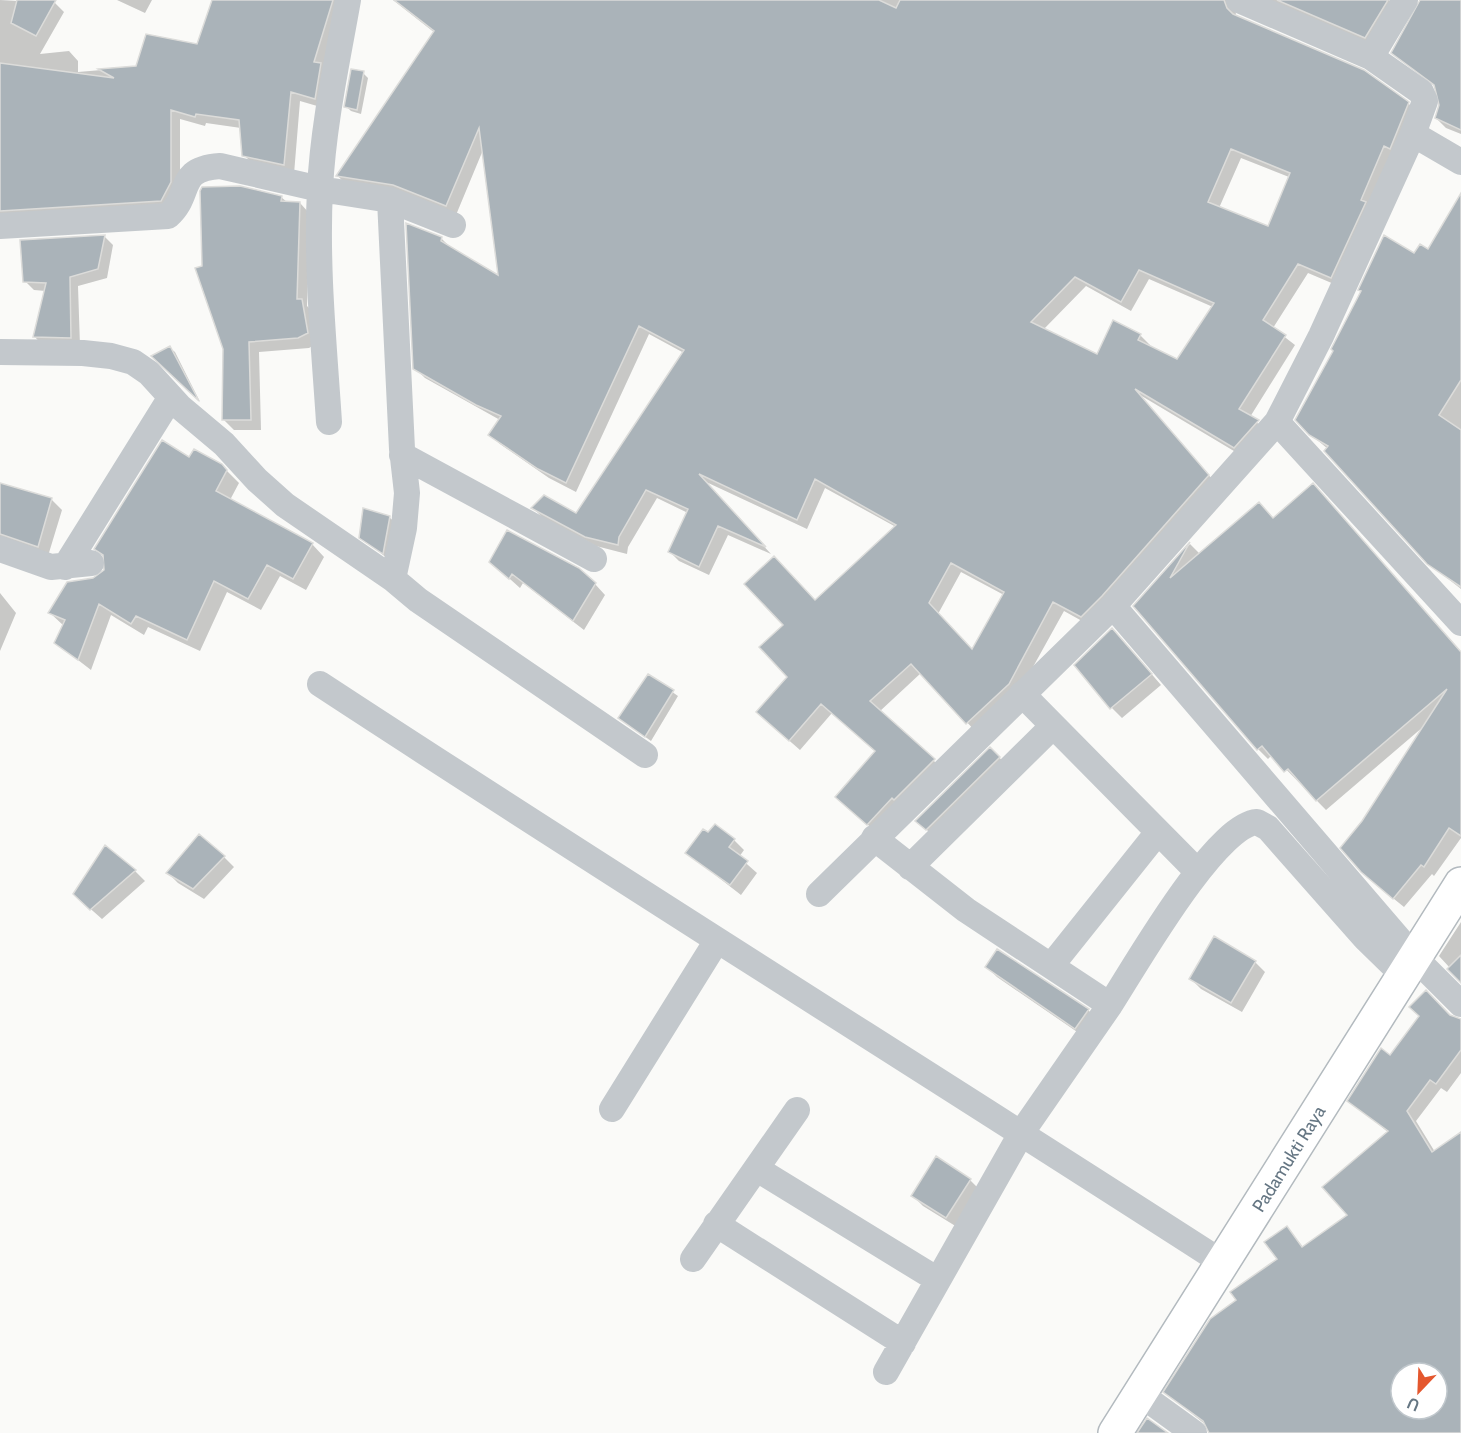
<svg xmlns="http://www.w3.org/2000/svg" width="1461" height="1433" font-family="Cabin,sans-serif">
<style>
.shadow{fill:#0003;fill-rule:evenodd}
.building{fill:#aab3b9;stroke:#dcdcda;stroke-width:1.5;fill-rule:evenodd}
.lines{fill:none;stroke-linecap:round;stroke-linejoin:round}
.secondary-casing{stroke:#b3babf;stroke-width:36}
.street{stroke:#c3c8cc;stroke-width:26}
.secondary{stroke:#fff;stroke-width:33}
.labels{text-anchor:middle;stroke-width:6;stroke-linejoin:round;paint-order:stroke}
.street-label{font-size:18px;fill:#657683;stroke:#fff}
</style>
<rect width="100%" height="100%" fill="#fafaf8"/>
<path class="shadow" d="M 0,0 L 55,3 L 64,12 L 40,54 L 69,51 L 78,61 L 78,72 L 137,67 L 198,46 L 213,0 L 343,0 L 324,108 L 300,101 L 294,174 L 254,165 L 244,155 L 241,128 L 206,123 L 205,126 L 180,119 L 180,192 L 171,210 L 0,226 Z
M 117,0 L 152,0 L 145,13 Z
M 393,0 L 1240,0 L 1235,3 L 1236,16 L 1408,103 L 1418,113 L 1341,287 L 1308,273 L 1273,328 L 1295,345 L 1250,417 L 1267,431 L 1244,457 L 1140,395 L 1218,486 L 1091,626 L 1064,611 L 1018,694 L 977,733 L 921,673 L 879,712 L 944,770 L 878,834 L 847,806 L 876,752 L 832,713 L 800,750 L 768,722 L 789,677 L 815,602 L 896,527 L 825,488 L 807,529 L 704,481 L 771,554 L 728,535 L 709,575 L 679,561 L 669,551 L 688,513 L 657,498 L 628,547 L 627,554 L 596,546 L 542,517 L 533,508 L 577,515 L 684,353 L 649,334 L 576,492 L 549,478 L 500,444 L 490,434 L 500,420 L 425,378 L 415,368 L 441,238 L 451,248 L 500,278 L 483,150 L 456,215 L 347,186 L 338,176 L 435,33 ZM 1241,158 L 1289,177 L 1269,228 L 1219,208 ZM 1149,279 L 1213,307 L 1178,361 L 1149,347 L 1150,345 L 1140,335 L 1097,356 L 1043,330 L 1086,286 L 1131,311 ZM 961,572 L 1004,595 L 972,651 L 938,614 Z
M 1266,0 L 1389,0 L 1398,9 L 1375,47 Z
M 1423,0 L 1461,0 L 1461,134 L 1446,128 L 1436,118 L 1441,105 L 1437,88 L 1393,52 Z
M 363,73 L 368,78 L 361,114 L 351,111 L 346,106 Z
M 1461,196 L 1461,589 L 1428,563 L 1328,449 L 1310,434 L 1414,255 L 1428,251 Z
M 281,197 L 287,202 L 300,203 L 310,214 L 307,306 L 312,311 L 317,343 L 309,348 L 259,352 L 261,430 L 234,430 L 224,420 L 225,349 L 203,268 Z
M 104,236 L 113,245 L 107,278 L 78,286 L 80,346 L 43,346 L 35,337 L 46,291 L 34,290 L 25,281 Z
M 170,348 L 175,352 L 200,402 L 153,356 Z
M 190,459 L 221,465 L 239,483 L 230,500 L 312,544 L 324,557 L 306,590 L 280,576 L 261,610 L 227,592 L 200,651 L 148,627 L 144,635 L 111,615 L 91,670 L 56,643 L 64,626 L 49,612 L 106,570 L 105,558 L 96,549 Z
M 0,485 L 52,500 L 62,510 L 48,556 L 0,538 Z
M 389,517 L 400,527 L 393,563 L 361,537 Z
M 1273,519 L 1461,653 L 1461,838 L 1434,876 L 1432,874 L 1404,907 L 1373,882 L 1364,822 L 1423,727 L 1326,810 L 1272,755 L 1268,759 L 1258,749 L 1135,606 L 1190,544 L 1200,554 Z
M 491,562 L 595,584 L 605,595 L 584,630 L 523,583 L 520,588 Z
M 0,593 L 16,613 L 0,651 Z
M 1122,640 L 1161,685 L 1122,718 L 1112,708 Z
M 649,676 L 678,696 L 651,741 L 619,718 Z
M 990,749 L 1004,762 L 931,834 L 918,821 Z
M 709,834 L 734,840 L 744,850 L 739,857 L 757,873 L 741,895 L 687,853 Z
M 224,857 L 234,867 L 204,899 L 178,883 L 168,873 Z
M 135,871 L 145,881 L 102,919 L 85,904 Z
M 1461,922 L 1461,980 L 1439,956 Z
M 1255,962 L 1265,972 L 1242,1012 L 1201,989 L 1191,979 Z
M 987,967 L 1088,1010 L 1098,1020 L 1086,1038 L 997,977 Z
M 1450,1016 L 1461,1019 L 1461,1073 L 1447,1092 L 1441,1088 L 1416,1121 L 1435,1152 L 1461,1135 L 1461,1433 L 1211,1433 L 1206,1425 L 1165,1392 L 1238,1301 L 1279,1259 L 1287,1228 L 1304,1248 L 1349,1216 L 1389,1133 L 1349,1100 L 1390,1057 ZM 1401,1373 L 1437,1373 L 1437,1409 L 1401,1409 Z
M 970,1180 L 980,1190 L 957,1227 L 923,1206 L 913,1196 Z"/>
<path class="building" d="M 17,0 L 56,0 L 36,36 L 11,23 Z
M 212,0 L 333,0 L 314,62 L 321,63 L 315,99 L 291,92 L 284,165 L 242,156 L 239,120 L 196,114 L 195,117 L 171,110 L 171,182 L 161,201 L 0,211 L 0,63 L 114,78 L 98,69 L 136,66 L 146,34 L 197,44 Z
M 394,0 L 879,0 L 896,8 L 900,0 L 1224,0 L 1227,8 L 1233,14 L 1364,70 L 1409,102 L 1390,149 L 1384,146 L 1361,200 L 1366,202 L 1331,278 L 1298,264 L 1263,320 L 1286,335 L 1239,409 L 1259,420 L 1234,448 L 1135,389 L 1209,475 L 1102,596 L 1081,617 L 1053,602 L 1009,684 L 966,724 L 911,664 L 870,701 L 935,759 L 894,800 L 892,798 L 867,825 L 835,797 L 875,751 L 821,704 L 789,741 L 756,712 L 787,677 L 759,647 L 783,625 L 744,584 L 774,556 L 815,600 L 896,525 L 815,479 L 797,520 L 699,474 L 766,547 L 718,526 L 699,567 L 668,552 L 688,509 L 646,490 L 619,537 L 618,545 L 585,537 L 531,508 L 544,495 L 576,513 L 684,350 L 639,326 L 566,483 L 538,469 L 488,435 L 501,416 L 476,405 L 413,369 L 406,223 L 442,237 L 441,241 L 498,275 L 479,128 L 446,206 L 393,185 L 336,176 L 434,31 ZM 1231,149 L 1290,173 L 1268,226 L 1208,202 ZM 1139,270 L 1214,303 L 1177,359 L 1138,340 L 1141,334 L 1113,320 L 1097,354 L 1031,322 L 1075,277 L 1121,302 ZM 951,563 L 1004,592 L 972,649 L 929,603 Z
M 1277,0 L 1388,0 L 1365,38 Z
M 1420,0 L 1461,0 L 1461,130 L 1435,118 L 1439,105 L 1434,85 L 1391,53 Z
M 351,69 L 364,71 L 357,110 L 344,107 Z
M 240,186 L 282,196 L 281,201 L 300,202 L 297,299 L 302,299 L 308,333 L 298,338 L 249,342 L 251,420 L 222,420 L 223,349 L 195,268 L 202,266 L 200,191 L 202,187 Z
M 1461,193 L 1461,380 L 1439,415 L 1461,430 L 1461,587 L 1427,564 L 1324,451 L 1328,446 L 1309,435 L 1295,420 L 1333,351 L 1331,349 L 1361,291 L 1358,290 L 1384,235 L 1414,253 L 1420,244 L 1428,249 Z
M 105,235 L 98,269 L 70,277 L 71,338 L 33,337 L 46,283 L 23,282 L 20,240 Z
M 170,346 L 199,401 L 151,356 Z
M 162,440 L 189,457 L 194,449 L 222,464 L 227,470 L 216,491 L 313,543 L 293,579 L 267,565 L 248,599 L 214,581 L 187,640 L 136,616 L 131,624 L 99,604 L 78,660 L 54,643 L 65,620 L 48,613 L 67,582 L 93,578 L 104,570 L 103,555 L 94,549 Z
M 0,483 L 52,498 L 38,547 L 0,534 Z
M 1313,483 L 1461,652 L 1461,836 L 1449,828 L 1424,867 L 1421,865 L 1393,899 L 1361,872 L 1340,848 L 1362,821 L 1447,689 L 1316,801 L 1288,769 L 1284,772 L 1262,746 L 1257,750 L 1133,606 L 1190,542 L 1170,578 L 1259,502 L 1273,518 Z
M 363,508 L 390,516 L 383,554 L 359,538 Z
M 507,530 L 579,568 L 596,583 L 573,621 L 512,574 L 509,579 L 489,562 Z
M 1112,628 L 1152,674 L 1110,709 L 1074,665 Z
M 648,674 L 674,690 L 645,737 L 618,718 Z
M 990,747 L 1000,757 L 926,830 L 915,821 Z
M 715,824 L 735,839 L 729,847 L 748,861 L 730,885 L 685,853 L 703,829 L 708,832 Z
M 199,834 L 225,856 L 193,889 L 166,873 Z
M 105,845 L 136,870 L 90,910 L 73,894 Z
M 1214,936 L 1256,961 L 1231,1003 L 1189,979 Z
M 997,949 L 1089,1009 L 1075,1029 L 985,967 Z
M 1461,955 L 1461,983 L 1447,969 Z
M 1426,990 L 1450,1015 L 1461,1019 L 1461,1050 L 1436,1084 L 1430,1080 L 1407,1111 L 1432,1152 L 1461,1132 L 1461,1433 L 1209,1433 L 1203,1421 L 1163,1392 L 1210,1319 L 1236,1300 L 1230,1292 L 1277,1259 L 1264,1242 L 1287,1226 L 1302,1247 L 1347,1215 L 1322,1187 L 1388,1131 L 1347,1101 L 1381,1048 L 1390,1055 L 1419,1016 L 1409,1007 ZM 1401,1373 L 1437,1373 L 1437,1409 L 1401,1409 Z
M 936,1156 L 971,1179 L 946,1218 L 911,1196 Z
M 1147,1418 L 1168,1433 L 1137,1433 Z"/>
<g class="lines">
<defs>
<path id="secondary" d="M 1115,1433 L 1461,884"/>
</defs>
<use href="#secondary" class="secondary-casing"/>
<path class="street" d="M 1371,57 L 1405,0
M 1413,134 L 1461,162
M 390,200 L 402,449 L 407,493 L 404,528 L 393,579 L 418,600 L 645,755
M 0,226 L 168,216 C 193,194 175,169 220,166 L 320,189 L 390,200 L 453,225
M 0,352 L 83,353 L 111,356 L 133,362 L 149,373 L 180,407 L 224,444 L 257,480 L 285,505 L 393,579
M 329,422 C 324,345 316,267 320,189 C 323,126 337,62 348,0
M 1277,422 L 1461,623
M 402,455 L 594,559
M 0,549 L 51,567 L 91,563
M 65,567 L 171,397
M 1113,606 L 1277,422 L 1321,336 L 1413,134 L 1425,101 L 1421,92 L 1371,57 L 1239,0
M 320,684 C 619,880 922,1069 1223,1263
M 1022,694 L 1197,871
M 874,838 L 966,910 L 1110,1005 C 1134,968 1215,825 1257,822 L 1268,828 L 1365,938 L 1405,977
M 910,867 L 1053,726
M 819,894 L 1113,606 L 1416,959 L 1461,1004
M 1051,966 L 1158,832
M 612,1109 L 716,942
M 757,1169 L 938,1280
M 716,1224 L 903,1343
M 693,1259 L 797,1110
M 886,1372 L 1022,1132 L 1110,1005
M 1140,1394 L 1194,1433"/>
<use href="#secondary" class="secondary"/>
</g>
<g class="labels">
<g class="street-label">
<text transform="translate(1289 1159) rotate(-58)" y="6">Padamukti Raya</text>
</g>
</g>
<g transform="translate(1419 1391) rotate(203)"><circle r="28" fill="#ffffff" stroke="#c1c8cd" stroke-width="1.5"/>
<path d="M0-4.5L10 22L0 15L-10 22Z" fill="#e4572e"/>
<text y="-9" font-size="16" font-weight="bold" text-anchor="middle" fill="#657683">U</text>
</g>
</svg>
